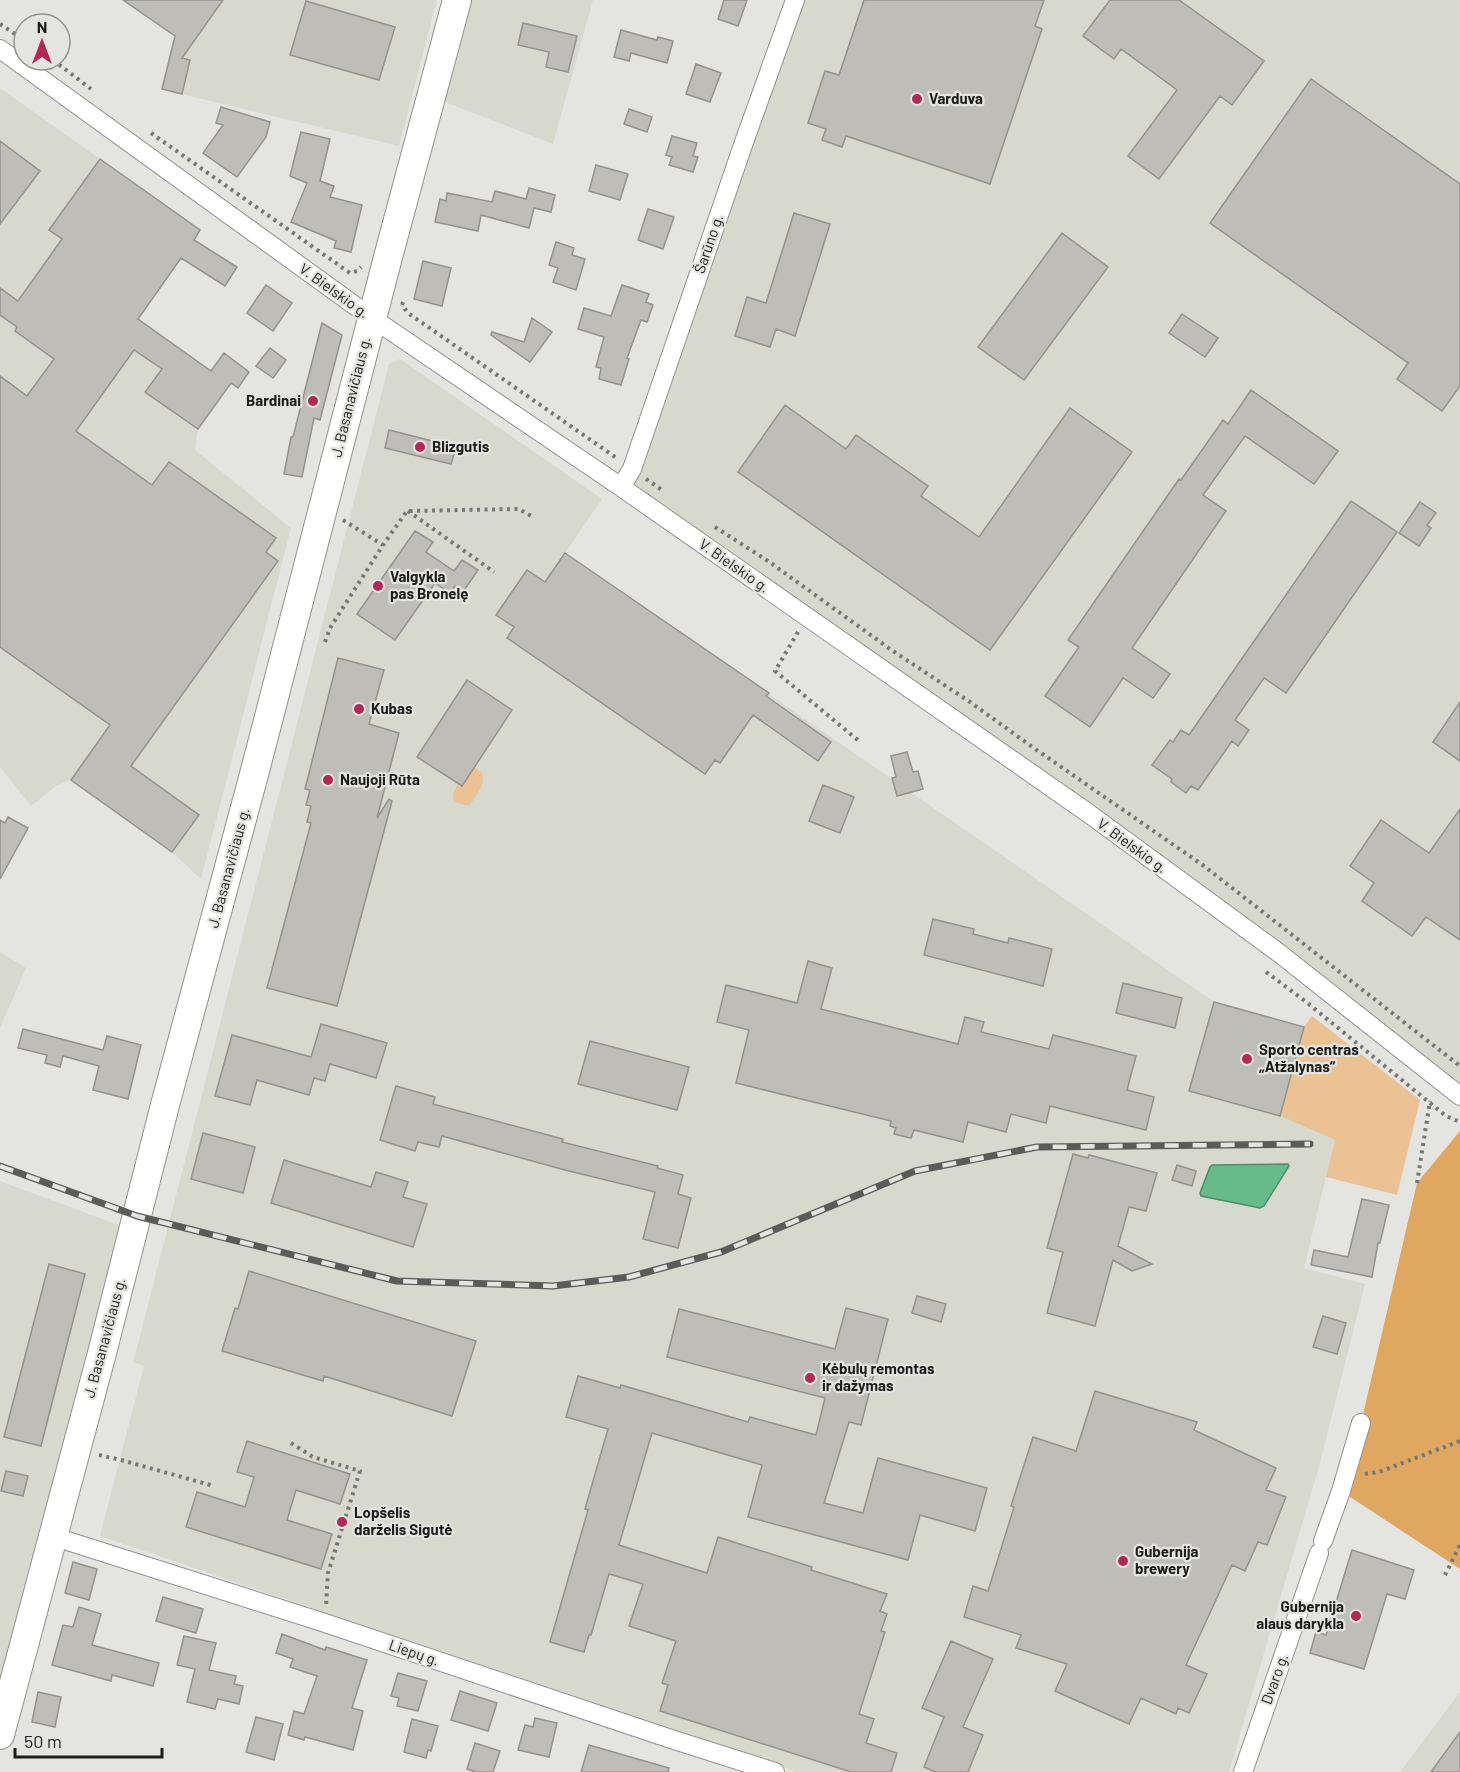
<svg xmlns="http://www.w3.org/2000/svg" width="1460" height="1772" font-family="Barlow,sans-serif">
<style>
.built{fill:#d7d9cd}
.green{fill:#eac294}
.forest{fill:#e0a761}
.water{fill:#66bb8a;stroke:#508c69;stroke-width:1.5}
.building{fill:#bebdb8;stroke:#93928e;stroke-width:1.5}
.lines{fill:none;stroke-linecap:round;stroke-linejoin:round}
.minor-casing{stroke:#91928d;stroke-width:20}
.primary-casing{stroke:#91928d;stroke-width:30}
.path{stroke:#777875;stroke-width:4;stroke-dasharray:3 4.5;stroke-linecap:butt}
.minor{stroke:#fff;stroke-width:18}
.primary{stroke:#fff;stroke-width:28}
.rail-casing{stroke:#5b5c59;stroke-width:7}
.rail{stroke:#e4e5e0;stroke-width:4.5;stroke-dasharray:14;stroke-linecap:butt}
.poi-dot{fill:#b62758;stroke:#e4e5e0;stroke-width:2}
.labels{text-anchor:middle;stroke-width:4.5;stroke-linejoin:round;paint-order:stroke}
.poi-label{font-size:15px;font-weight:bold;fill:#1c1d1b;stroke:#e4e5e0;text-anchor:start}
.street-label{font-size:15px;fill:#1c1d1b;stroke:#e4e5e0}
</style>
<rect width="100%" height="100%" fill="#e4e5e0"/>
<path class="built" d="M 221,0 L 437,0 L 399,146 L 164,90 L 172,55 L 191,47 L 222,1 Z
M 457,0 L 593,0 L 553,144 L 432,97 Z
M 795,0 L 1460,0 L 1460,1096 L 1374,1027 L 621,487 Z
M 0,88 L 200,230 L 138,319 L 230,384 L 198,429 L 195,450 L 291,528 L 201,879 L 172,852 L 71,780 L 56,786 L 31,806 L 0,767 Z
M 400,359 L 602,499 L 565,553 L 1214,1002 L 1189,1091 L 1280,1116 L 1335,1140 L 1304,1268 L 1365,1284 L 1318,1470 L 1229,1772 L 796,1772 L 100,1536 L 144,1366 L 133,1362 L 138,1344 L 389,364 Z
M 0,952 L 26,968 L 0,1028 Z
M 0,1181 L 121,1226 L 0,1680 Z
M 1460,1692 L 1460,1772 L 1400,1772 Z"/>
<path class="green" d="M 474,767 L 482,773 C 486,785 476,796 469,806 L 454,802 L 453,794 L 458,784 L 462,786 Z
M 1312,1016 L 1420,1100 L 1397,1195 L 1326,1177 L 1335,1140 L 1280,1116 L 1304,1027 Z"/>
<path class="forest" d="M 1460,1131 L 1460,1569 L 1341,1491 L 1361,1423 L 1417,1183 Z"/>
<path class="water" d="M 1288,1164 L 1289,1166 L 1264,1206 L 1260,1208 L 1201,1196 L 1200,1193 L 1210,1167 L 1212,1165 Z"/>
<path class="building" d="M 123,0 L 223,0 L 182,58 L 190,60 L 182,94 L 162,89 L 175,36 Z
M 724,0 L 747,0 L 738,26 L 718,19 Z
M 864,0 L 1044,0 L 1035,26 L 1042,29 L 990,184 L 846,136 L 842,147 L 822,140 L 826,129 L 808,123 L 825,71 L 839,75 Z
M 1110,0 L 1179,0 L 1264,61 L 1232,105 L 1220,96 L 1159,179 L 1128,156 L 1177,90 L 1121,49 L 1114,59 L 1083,36 Z
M 306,1 L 395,27 L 379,80 L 290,55 Z
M 523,23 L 577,36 L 568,72 L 546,67 L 549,52 L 518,45 Z
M 621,30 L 657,40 L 658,37 L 673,41 L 667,63 L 631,53 L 629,61 L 614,57 Z
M 696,64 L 721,73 L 710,102 L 686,94 Z
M 1311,79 L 1460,184 L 1460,386 L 1442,411 L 1397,379 L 1408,363 L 1210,223 Z
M 221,107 L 270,122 L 266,137 L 237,177 L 203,153 L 223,125 L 216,123 Z
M 629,109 L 652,117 L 647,132 L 624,124 Z
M 301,132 L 330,139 L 320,181 L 334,186 L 330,197 L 362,205 L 351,252 L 334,248 L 336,241 L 291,222 L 307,183 L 290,176 Z
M 672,136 L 697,143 L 693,156 L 698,157 L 693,172 L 669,165 L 672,157 L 666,155 Z
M 0,141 L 40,171 L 0,224 Z
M 100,159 L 200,230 L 194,240 L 237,267 L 225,286 L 181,258 L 138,319 L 211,371 L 224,353 L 249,372 L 238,388 L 231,383 L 198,429 L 145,392 L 162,369 L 134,350 L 76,431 L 152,485 L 169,462 L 276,538 L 266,552 L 278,561 L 131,766 L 199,815 L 172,852 L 71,780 L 110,725 L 0,647 L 0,376 L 27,396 L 54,359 L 15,331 L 17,327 L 0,315 L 0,288 L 18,301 L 62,239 L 49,230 Z
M 596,165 L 628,174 L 620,200 L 589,191 Z
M 529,188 L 555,195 L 551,212 L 534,208 L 529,228 L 481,215 L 478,231 L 435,222 L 440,199 L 446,201 L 447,193 L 492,202 L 495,191 L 526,199 Z
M 648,209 L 674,217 L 663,249 L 638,240 Z
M 794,213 L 830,224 L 795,336 L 776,329 L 770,347 L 735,336 L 747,297 L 766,303 Z
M 1062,233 L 1108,267 L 1024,380 L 978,347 Z
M 556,242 L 574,248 L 572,255 L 585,259 L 576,290 L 553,282 L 558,268 L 549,265 Z
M 423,261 L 451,268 L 442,306 L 414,299 Z
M 266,285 L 292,303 L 273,331 L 247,313 Z
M 622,285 L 649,294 L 646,302 L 653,305 L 647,322 L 641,320 L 627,358 L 629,359 L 621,385 L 599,379 L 601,368 L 596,367 L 604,337 L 578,329 L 584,308 L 611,316 Z
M 1182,314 L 1218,338 L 1205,357 L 1169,333 Z
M 532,318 L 552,332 L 530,362 L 491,335 L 492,332 L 524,342 Z
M 322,323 L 342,335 L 320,420 L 314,418 L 302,477 L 284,474 L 291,437 L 293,437 Z
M 270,348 L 286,360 L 273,378 L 256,366 Z
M 1251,390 L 1338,451 L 1314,484 L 1245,436 L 1203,495 L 1226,511 L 1132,648 L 1170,674 L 1153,698 L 1123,678 L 1090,727 L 1045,696 L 1079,647 L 1068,640 L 1179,479 L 1181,480 L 1223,420 L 1228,424 Z
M 785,405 L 846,449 L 856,435 L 928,486 L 921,496 L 979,537 L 1070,408 L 1132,452 L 990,650 L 738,472 Z
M 389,430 L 456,447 L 451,464 L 385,448 Z
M 1351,501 L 1397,532 L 1286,693 L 1264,678 L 1235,720 L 1249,730 L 1238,746 L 1232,741 L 1198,790 L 1191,786 L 1186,793 L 1171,782 L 1172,779 L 1152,765 L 1170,740 L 1173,742 L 1181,730 L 1189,735 Z
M 1420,502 L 1436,513 L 1427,525 L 1431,528 L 1419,546 L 1399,533 Z
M 415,531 L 433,542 L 426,552 L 454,571 L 462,560 L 478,570 L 463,592 L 455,586 L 450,593 L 435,583 L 395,640 L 357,614 Z
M 565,553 L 769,693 L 766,696 L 831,742 L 818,761 L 753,715 L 720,763 L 715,760 L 705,774 L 507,638 L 514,627 L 496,615 L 527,570 L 545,582 Z
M 338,658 L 384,670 L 369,724 L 399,733 L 377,818 L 389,799 L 392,801 L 337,1006 L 267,988 L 311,823 L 307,822 L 311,806 L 306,805 L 310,790 L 305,789 Z
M 467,680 L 512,710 L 462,786 L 417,757 Z
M 1460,702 L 1460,761 L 1433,742 Z
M 907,752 L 913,772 L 918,771 L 923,789 L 897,796 L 892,778 L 896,777 L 891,756 Z
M 823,785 L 854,797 L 840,833 L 809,821 Z
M 1460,809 L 1460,940 L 1426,917 L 1412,936 L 1362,901 L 1374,883 L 1350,866 L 1381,820 L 1429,853 Z
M 8,817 L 28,828 L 0,879 L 0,820 L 5,823 Z
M 933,919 L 974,929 L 973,934 L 1008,943 L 1009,938 L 1052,949 L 1043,986 L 924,955 Z
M 808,961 L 832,968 L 821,1009 L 958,1044 L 965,1017 L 984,1022 L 981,1032 L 1049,1049 L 1053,1035 L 1136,1056 L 1127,1090 L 1154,1097 L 1146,1130 L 1050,1106 L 1046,1123 L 1011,1114 L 1006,1132 L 968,1122 L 963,1142 L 914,1130 L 911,1138 L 894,1134 L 896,1128 L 890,1126 L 891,1121 L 736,1083 L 749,1030 L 717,1022 L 726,985 L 797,1003 Z
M 1123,983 L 1182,998 L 1175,1028 L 1116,1013 Z
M 1214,1002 L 1304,1027 L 1280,1116 L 1189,1091 Z
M 321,1024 L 387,1043 L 376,1078 L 330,1064 L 325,1081 L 314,1078 L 309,1095 L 257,1080 L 250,1105 L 215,1096 L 232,1035 L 311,1057 Z
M 23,1029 L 103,1050 L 107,1036 L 141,1045 L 128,1099 L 93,1090 L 99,1066 L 63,1056 L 60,1067 L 45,1063 L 47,1055 L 18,1048 Z
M 590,1041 L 689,1067 L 677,1110 L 578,1084 Z
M 396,1086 L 435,1097 L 433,1104 L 563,1139 L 562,1142 L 658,1166 L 657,1168 L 683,1175 L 678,1194 L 691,1198 L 678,1248 L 643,1239 L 655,1192 L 561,1169 L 442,1136 L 439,1147 L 418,1142 L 415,1151 L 380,1140 Z
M 203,1133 L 255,1147 L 243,1193 L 191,1179 Z
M 1073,1154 L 1088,1158 L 1089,1155 L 1157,1173 L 1146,1211 L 1129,1207 L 1118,1246 L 1152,1264 L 1132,1271 L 1113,1260 L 1095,1326 L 1047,1313 L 1063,1252 L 1047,1248 Z
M 284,1160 L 371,1187 L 376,1172 L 408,1182 L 403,1197 L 427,1204 L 413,1247 L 271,1203 Z
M 1177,1165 L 1196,1171 L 1192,1186 L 1172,1180 Z
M 1362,1199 L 1389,1205 L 1380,1243 L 1378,1243 L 1372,1277 L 1311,1265 L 1314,1250 L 1348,1257 Z
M 49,1264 L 85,1274 L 41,1446 L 4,1437 Z
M 249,1271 L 476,1341 L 452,1416 L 324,1376 L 323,1381 L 222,1351 L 235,1308 L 238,1309 Z
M 917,1296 L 946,1304 L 941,1322 L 912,1313 Z
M 846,1308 L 888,1319 L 861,1425 L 849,1422 L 824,1503 L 863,1513 L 878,1458 L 987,1488 L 975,1531 L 920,1515 L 908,1560 L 748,1517 L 762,1465 L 652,1433 L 619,1545 L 707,1573 L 718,1537 L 812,1567 L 811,1570 L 887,1594 L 880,1611 L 887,1614 L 881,1631 L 885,1632 L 859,1714 L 874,1719 L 866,1743 L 897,1753 L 891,1772 L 851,1772 L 660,1711 L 668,1685 L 662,1683 L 676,1641 L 629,1626 L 643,1584 L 609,1574 L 591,1635 L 589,1635 L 584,1652 L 550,1642 L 588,1510 L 585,1509 L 608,1429 L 566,1417 L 578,1376 L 620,1388 L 621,1385 L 748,1422 L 750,1417 L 816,1435 L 825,1398 L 667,1357 L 679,1309 L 835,1349 Z
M 1323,1316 L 1346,1323 L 1337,1354 L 1313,1347 Z
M 1095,1391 L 1197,1422 L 1194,1430 L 1276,1468 L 1266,1490 L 1286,1497 L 1267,1545 L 1258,1542 L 1245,1571 L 1232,1565 L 1186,1665 L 1207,1674 L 1189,1713 L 1178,1708 L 1176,1714 L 1141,1698 L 1129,1724 L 1055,1691 L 1067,1664 L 1016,1648 L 1021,1635 L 964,1617 L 973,1586 L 988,1591 L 1014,1507 L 1011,1506 L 1033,1437 L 1076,1451 Z
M 247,1441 L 350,1474 L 340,1504 L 296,1490 L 287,1520 L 332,1534 L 321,1569 L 186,1527 L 197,1492 L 245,1507 L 254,1477 L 237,1472 Z
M 6,1471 L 28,1476 L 23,1496 L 1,1491 Z
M 1352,1550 L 1414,1570 L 1405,1599 L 1387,1594 L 1364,1669 L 1310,1653 L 1316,1632 L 1326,1635 Z
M 73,1562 L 97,1569 L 89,1600 L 65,1593 Z
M 163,1597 L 203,1609 L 196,1633 L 156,1621 Z
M 79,1607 L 101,1614 L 92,1645 L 159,1663 L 153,1686 L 112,1675 L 111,1681 L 52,1665 L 63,1625 L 73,1627 Z
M 282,1634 L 325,1650 L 326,1647 L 367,1660 L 352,1708 L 363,1711 L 353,1750 L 305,1737 L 304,1740 L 288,1735 L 294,1711 L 304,1714 L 317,1676 L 290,1667 L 293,1659 L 276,1653 Z
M 184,1636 L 216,1643 L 209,1670 L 236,1676 L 234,1684 L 243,1686 L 239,1704 L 218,1699 L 215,1709 L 187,1702 L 195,1669 L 177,1665 Z
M 951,1641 L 993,1659 L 963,1727 L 983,1735 L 968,1772 L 935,1772 L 924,1767 L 944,1717 L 922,1708 Z
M 398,1673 L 427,1681 L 418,1711 L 397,1706 L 399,1698 L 391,1696 Z
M 460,1691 L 497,1703 L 488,1731 L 451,1720 Z
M 38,1692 L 61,1697 L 55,1727 L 32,1722 Z
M 256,1717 L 283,1724 L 274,1760 L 246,1752 Z
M 535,1718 L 557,1723 L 549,1757 L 518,1750 L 525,1725 L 533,1727 Z
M 412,1719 L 438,1726 L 431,1751 L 428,1750 L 426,1758 L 404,1752 Z
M 1460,1732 L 1460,1772 L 1431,1772 Z
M 475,1743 L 500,1751 L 493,1772 L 476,1772 L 467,1769 Z
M 589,1745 L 669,1768 L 668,1772 L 581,1772 Z"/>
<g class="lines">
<defs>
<path id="minor" d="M 0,49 L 372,318 L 621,487 L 1088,813 L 1279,953 L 1460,1096
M 621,487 L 632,469 L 743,145 L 795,0
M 52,1536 L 325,1623 L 671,1739 L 775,1772
M 1323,1541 L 1341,1491 L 1361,1423
M 1243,1772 L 1319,1553"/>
<path id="primary" d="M 0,1735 L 102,1353 L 165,1105 L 256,767 L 387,261 L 457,0"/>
</defs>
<use href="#minor" class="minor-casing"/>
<use href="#primary" class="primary-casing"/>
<path class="path" d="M 0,24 L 24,40
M 53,60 L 91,89
M 151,133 L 350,273 L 357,271 L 361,267
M 403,302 L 402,305 L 408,313 L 618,459
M 646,479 L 662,490
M 408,511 L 494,572
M 343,520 L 383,545
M 715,527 L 768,561 L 890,649 L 970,702 L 1031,746 L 1204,866 L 1460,1066
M 798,632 L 775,671 L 860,742
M 325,642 L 330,628 L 383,545 L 407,511 L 519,509 L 531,516
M 1266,972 L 1305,1001 L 1446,1116 L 1460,1122
M 1417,1183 L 1430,1101
M 291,1443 L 313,1457 L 360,1471 L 328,1573 L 326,1605
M 99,1455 L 121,1460 L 214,1486
M 1365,1474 L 1379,1472 L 1460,1441
M 1445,1575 L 1460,1545"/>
<use href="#minor" class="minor"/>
<use href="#primary" class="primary"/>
<defs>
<path id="rail" d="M 0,1166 L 137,1216 L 397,1281 L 553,1286 L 629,1277 L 721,1252 L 915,1171 L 1037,1147 L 1310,1144"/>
</defs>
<use href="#rail" class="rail-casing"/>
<use href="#rail" class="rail"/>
</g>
<g class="poi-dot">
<circle cx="917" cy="99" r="6"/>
<circle cx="313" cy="401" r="6"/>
<circle cx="420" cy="447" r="6"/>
<circle cx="378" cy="586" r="6"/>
<circle cx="359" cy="709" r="6"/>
<circle cx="328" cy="780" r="6"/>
<circle cx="1247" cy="1059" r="6"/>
<circle cx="810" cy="1378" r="6"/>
<circle cx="342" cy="1522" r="6"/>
<circle cx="1123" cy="1561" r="6"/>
<circle cx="1356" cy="1616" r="6"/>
</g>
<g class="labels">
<g class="poi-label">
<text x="929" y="104">Varduva</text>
<text x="301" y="406" text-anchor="end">Bardinai</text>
<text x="432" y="452">Blizgutis</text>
<text x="390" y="582">Valgykla<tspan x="390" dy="17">pas Bronelę</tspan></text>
<text x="371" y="714">Kubas</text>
<text x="340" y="785">Naujoji Rūta</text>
<text x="1259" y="1055">Sporto centras<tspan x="1259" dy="17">„Atžalynas“</tspan></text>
<text x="822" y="1374">Kėbulų remontas<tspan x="822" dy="17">ir dažymas</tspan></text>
<text x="354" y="1518">Lopšelis<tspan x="354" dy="17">darželis Sigutė</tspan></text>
<text x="1135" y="1557">Gubernija<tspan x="1135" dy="17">brewery</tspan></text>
<text x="1344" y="1612" text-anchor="end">Gubernija<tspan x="1344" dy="17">alaus darykla</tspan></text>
</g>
<g class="street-label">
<text transform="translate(709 244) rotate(-71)" y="5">Šarūno g.</text>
<text transform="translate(334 291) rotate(36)" y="5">V. Bielskio g.</text>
<text transform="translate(351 397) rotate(-76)" y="5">J. Basanavičiaus g.</text>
<text transform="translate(734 566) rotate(35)" y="5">V. Bielskio g.</text>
<text transform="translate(1132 846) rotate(36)" y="5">V. Bielskio g.</text>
<text transform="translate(229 868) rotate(-75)" y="5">J. Basanavičiaus g.</text>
<text transform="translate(105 1338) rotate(-75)" y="5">J. Basanavičiaus g.</text>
<text transform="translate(414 1653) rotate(19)" y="5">Liepų g.</text>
<text transform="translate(1275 1679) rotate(-70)" y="5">Dvaro g.</text>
</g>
</g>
<g transform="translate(42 42)"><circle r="28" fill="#e4e5e0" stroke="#949591" stroke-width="1.5"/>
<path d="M0-4.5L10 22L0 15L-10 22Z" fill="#b62758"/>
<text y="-9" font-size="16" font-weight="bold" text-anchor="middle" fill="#1c1d1b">N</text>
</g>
<path d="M15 1748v9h147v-9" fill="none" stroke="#1c1d1b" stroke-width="3"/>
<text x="24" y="1748" font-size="18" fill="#1c1d1b" stroke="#e4e5e0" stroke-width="4.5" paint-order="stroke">50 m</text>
</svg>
